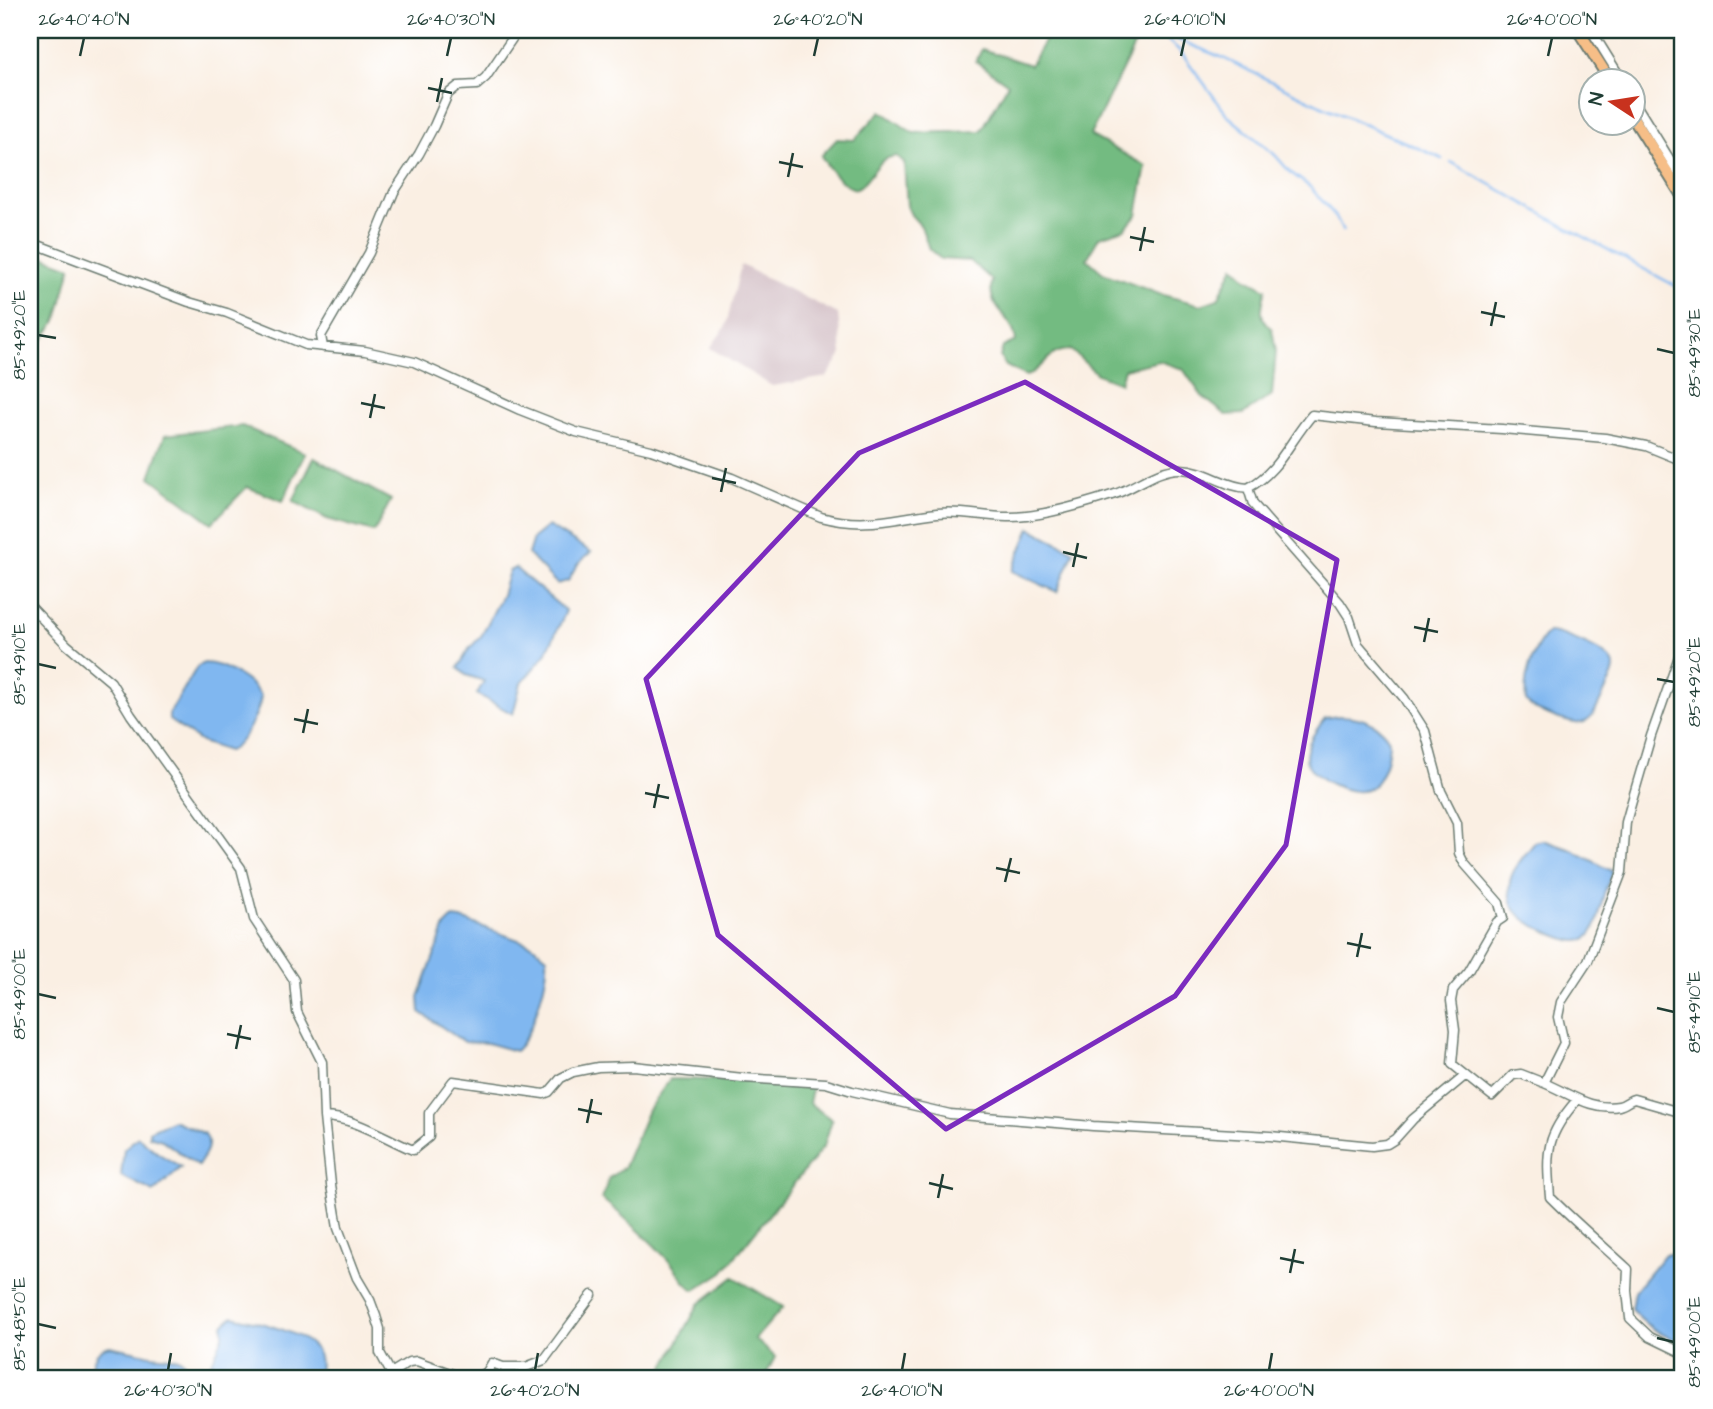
<svg xmlns="http://www.w3.org/2000/svg" width="1713" height="1409" font-family="'Architects Daughter',sans-serif">
<style>
.industrial{fill:#d2bec4}
.forest{fill:#73bb81;stroke:#497c5a;stroke-width:2}
.water{fill:#80b7f0;stroke:#507a92;stroke-width:2}
.lines{fill:none;stroke-linecap:round;stroke-linejoin:round}
.stream{stroke:#80b7f0;stroke-width:2.5}
.minor-casing{stroke:#6c7b71;stroke-width:11}
.highway-casing{stroke:#6c7b71;stroke-width:14}
.minor{stroke:#fff;stroke-width:8}
.highway{stroke:#f6be87;stroke-width:10}
.marked{fill:none;stroke:#7b2cbf;stroke-width:5;stroke-linejoin:round}
.ticks{fill:none;stroke:#1f3d34;stroke-width:2.5}
.neatline{fill:none;stroke:#1f3d34;stroke-width:2.5}
.ticks-label{font-size:18px;text-anchor:middle;fill:#1f3d34}
</style>
<rect width="100%" height="100%" fill="#fff"/>
<filter id="ink" filterUnits="userSpaceOnUse"><feTurbulence type="fractalNoise" baseFrequency=".0143" numOctaves="2"/><feDisplacementMap in="SourceGraphic" scale="14" xChannelSelector="R" yChannelSelector="G"/><feConvolveMatrix kernelMatrix="1 2 1 2 8 2 1 2 1" color-interpolation-filters="sRGB"/></filter>
<filter id="wash" filterUnits="userSpaceOnUse"><feTurbulence type="fractalNoise" baseFrequency=".00686" numOctaves="4" result="noise"/><feDisplacementMap in="SourceGraphic" scale="28" xChannelSelector="R" yChannelSelector="G"/><feGaussianBlur stdDeviation="1.57" result="paint"/><feColorMatrix in="noise" values="0 0 0 0 0 0 0 0 0 0 0 0 0 0 0 0 0 1.4 0 .05"/><feComposite in="paint" operator="in"/></filter>
<g filter="url(#wash)">
<rect width="100%" height="100%" fill="#faefe3"/>
<path class="industrial" d="M 741,265 L 838,314 L 842,354 L 827,377 L 772,386 L 710,348 L 726,326 Z"/>
<path class="forest" d="M 1051,30 L 1125,30 L 1139,36 L 1090,135 L 1146,166 L 1137,215 L 1125,229 L 1099,237 L 1087,259 L 1103,273 L 1159,294 L 1201,305 L 1218,299 L 1234,266 L 1247,279 L 1266,289 C 1262,305 1257,318 1272,329 L 1276,351 L 1272,395 L 1243,414 L 1226,415 L 1202,396 L 1183,369 L 1159,361 L 1124,369 L 1120,383 L 1097,374 L 1071,350 C 1046,350 1045,369 1026,376 L 1006,366 L 1000,357 L 1003,347 L 1016,341 C 1013,314 986,311 992,280 L 970,261 L 941,259 L 929,249 L 921,226 L 911,215 L 907,206 L 904,162 L 896,156 C 874,158 873,181 855,189 C 840,184 829,169 821,156 L 837,139 L 854,140 L 881,111 L 913,133 L 981,131 L 1008,84 L 976,61 L 982,49 L 1030,65 Z
M 30,252 L 71,267 L 57,320 L 40,343 L 30,340 Z
M 242,426 L 305,453 L 283,501 L 247,487 L 212,523 L 150,477 L 165,435 Z
M 314,458 L 391,500 L 374,532 L 327,519 L 293,501 Z
M 670,1079 L 777,1081 L 813,1085 L 809,1103 L 832,1120 L 824,1146 L 723,1272 L 695,1290 C 683,1285 679,1271 670,1262 C 649,1239 626,1218 602,1199 L 609,1178 L 624,1167 L 648,1110 Z
M 734,1277 L 783,1307 L 755,1339 L 775,1357 L 764,1379 L 658,1379 L 699,1304 Z"/>
<path class="water" d="M 548,526 L 591,552 L 578,564 L 568,581 L 557,584 L 528,554 L 533,538 Z
M 1030,528 L 1074,551 L 1057,592 L 1012,571 Z
M 515,568 L 566,611 L 546,654 L 521,683 L 513,714 L 477,694 L 484,681 L 466,675 L 458,668 L 469,649 L 482,635 L 502,595 L 509,571 Z
M 1548,632 C 1562,633 1612,652 1614,666 C 1615,674 1608,684 1605,691 C 1590,723 1589,730 1554,717 C 1542,712 1534,711 1526,701 C 1523,678 1532,650 1548,632 Z
M 204,663 C 223,663 253,681 261,697 C 259,712 242,747 228,751 L 201,742 L 169,720 L 169,714 L 197,667 Z
M 1338,716 C 1358,716 1378,721 1389,740 C 1389,755 1383,781 1369,789 C 1352,798 1307,777 1306,758 C 1306,743 1317,729 1325,718 Z
M 1543,840 L 1572,850 L 1612,871 C 1611,879 1607,884 1605,891 C 1599,906 1600,938 1579,941 C 1571,942 1560,937 1553,934 C 1528,924 1505,913 1510,882 C 1512,868 1527,853 1535,842 Z
M 453,918 L 461,919 L 532,945 L 547,957 C 549,978 532,1037 515,1051 L 487,1043 L 464,1042 L 420,1012 L 419,997 L 445,926 Z
M 173,1120 L 205,1134 C 213,1145 204,1156 198,1166 L 162,1140 L 149,1136 L 149,1131 Z
M 138,1137 L 159,1154 L 181,1167 L 154,1192 L 121,1176 L 124,1149 Z
M 1665,1254 L 1683,1254 L 1683,1343 C 1662,1336 1645,1326 1631,1309 L 1634,1292 Z
M 233,1316 C 254,1322 313,1332 319,1357 C 321,1365 319,1372 318,1379 L 205,1379 L 223,1336 L 223,1325 Z
M 110,1346 L 151,1355 L 179,1358 L 189,1367 L 191,1379 L 95,1379 C 88,1366 95,1348 110,1346 Z"/>
<g class="lines">
<path class="stream" d="M 1154,30 L 1221,57 L 1320,105 L 1443,159
M 1160,33 L 1181,52 L 1228,116 L 1275,155 L 1290,172 L 1310,187 L 1331,211 L 1343,230
M 1451,162 L 1562,225 L 1683,290"/>
</g>
</g>
<g filter="url(#ink)">
<g class="lines">
<defs>
<path id="minor" d="M 1591,30 L 1622,80
M 1632,98 L 1683,181
M 30,242 L 189,302 L 227,313 L 306,345 L 365,351 L 414,362 L 520,410 L 576,432 L 651,450 L 732,478 L 821,517 C 866,529 893,518 937,513 C 961,510 984,517 1007,517 C 1036,518 1084,504 1112,495 C 1134,489 1157,468 1181,469 C 1206,470 1224,487 1248,488 C 1279,472 1290,440 1312,415 L 1376,422 L 1502,429 L 1605,438 L 1646,446 L 1683,461
M 323,347 L 321,336 L 369,253 L 394,192 L 419,154 L 434,126 L 448,94 L 458,86 L 477,85 L 486,77 L 518,30
M 1248,488 L 1253,504 L 1340,603 L 1349,617 L 1358,644 L 1404,698 L 1425,731 L 1441,791 L 1457,823 L 1459,853 L 1464,863 L 1499,903 L 1503,918 L 1497,922 L 1469,971 L 1453,990 L 1451,1001 L 1455,1030 L 1452,1064 L 1492,1096 L 1513,1075 L 1521,1074 L 1544,1083 L 1564,1043 L 1558,1017 L 1561,1002 L 1588,961 L 1622,872 L 1626,822 L 1632,801 L 1651,736 L 1683,645
M 30,606 L 67,645 L 111,682 L 131,715 L 241,868 L 254,919 L 294,980 L 297,1012 L 322,1062 L 324,1117 C 354,1117 386,1139 413,1150 L 429,1137 L 429,1113 L 453,1081 L 544,1094 L 549,1092 L 561,1078 L 573,1072 L 598,1067 L 633,1066 L 743,1078 L 826,1083 L 852,1091 L 950,1114 L 1093,1126 L 1270,1136 L 1372,1146 L 1387,1144 L 1395,1139 L 1413,1119 L 1466,1075
M 1544,1083 C 1569,1093 1591,1111 1619,1106 C 1625,1105 1629,1100 1634,1099 L 1683,1113
M 1577,1100 C 1546,1135 1546,1151 1550,1197 C 1576,1223 1602,1245 1628,1269 L 1627,1291 L 1630,1318 L 1650,1337 L 1683,1353
M 324,1117 L 331,1185 L 338,1228 L 357,1278 L 370,1300 L 376,1316 L 380,1329 L 380,1353 L 391,1373 L 390,1379
M 391,1373 L 409,1362 L 417,1361 L 466,1379
M 476,1379 L 487,1372 L 492,1363 L 503,1367 L 526,1367 L 544,1360 L 592,1295"/>
<path id="highway" d="M 1578,30 L 1610,80
M 1632,116 L 1683,197"/>
</defs>
<use href="#minor" class="minor-casing"/>
<use href="#highway" class="highway-casing"/>
<use href="#minor" class="minor"/>
<use href="#highway" class="highway"/>
</g>
</g>
<path class="marked" d="M 1025,382 L 1337,560 L 1286,845 L 1175,996 L 946,1129 L 718,935 L 646,679 L 859,453 Z"/>
<path class="ticks" d="M 80,56 L 84,38M 447,56 L 451,38M 814,56 L 818,38M 1181,56 L 1185,38M 1548,56 L 1552,38M 428,88 L 452,93M 437,102 L 442,78M 779,162 L 803,167M 788,177 L 793,153M 1130,237 L 1154,242M 1140,251 L 1145,227M 1481,312 L 1505,317M 1491,326 L 1496,302M 38,335 L 56,338M 1657,349 L 1674,353M 361,403 L 385,408M 370,418 L 375,394M 712,478 L 736,483M 721,492 L 726,468M 1063,552 L 1087,558M 1073,567 L 1078,543M 1414,627 L 1438,632M 1424,642 L 1429,618M 38,664 L 56,668M 1657,679 L 1674,682M 294,719 L 318,724M 303,733 L 308,709M 645,793 L 669,798M 654,808 L 659,784M 996,868 L 1020,873M 1005,882 L 1011,858M 1347,943 L 1371,948M 1357,957 L 1362,933M 38,994 L 56,998M 1657,1008 L 1674,1012M 227,1034 L 251,1039M 236,1049 L 241,1025M 578,1109 L 602,1114M 587,1123 L 592,1099M 929,1183 L 953,1189M 938,1198 L 943,1174M 1280,1258 L 1304,1263M 1290,1273 L 1295,1249M 38,1324 L 56,1328M 1657,1338 L 1674,1342M 168,1370 L 171,1353M 535,1370 L 538,1353M 902,1370 L 905,1353M 1269,1370 L 1272,1353"/>
<rect width="1713" height="1409" fill="none" stroke="#fff" stroke-width="77"/>
<g transform="translate(1612 102) rotate(282)"><circle r="33" fill="#ffffff" stroke="#a5b1ae" stroke-width="2"/>
<path d="M0-5L12 26L0 18L-12 26Z" fill="#c8321e"/>
<text y="-10" font-size="19" font-weight="bold" text-anchor="middle" fill="#1f3d34">N</text>
</g>
<rect x="38" y="38" width="1636" height="1332" class="neatline"/>
<g class="ticks-label">
<text x="84" y="25">26°40'40"N</text>
<text x="451" y="25">26°40'30"N</text>
<text x="818" y="25">26°40'20"N</text>
<text x="1185" y="25">26°40'10"N</text>
<text x="1552" y="25">26°40'00"N</text>
<text transform="translate(19 335) rotate(-90)" y="6">85°49'20"E</text>
<text transform="translate(1694 353) rotate(-90)" y="6">85°49'30"E</text>
<text transform="translate(19 664) rotate(-90)" y="6">85°49'10"E</text>
<text transform="translate(1694 682) rotate(-90)" y="6">85°49'20"E</text>
<text transform="translate(19 994) rotate(-90)" y="6">85°49'00"E</text>
<text transform="translate(1694 1012) rotate(-90)" y="6">85°49'10"E</text>
<text transform="translate(19 1324) rotate(-90)" y="6">85°48'50"E</text>
<text transform="translate(1694 1342) rotate(-90)" y="6">85°49'00"E</text>
<text x="168" y="1396">26°40'30"N</text>
<text x="535" y="1396">26°40'20"N</text>
<text x="902" y="1396">26°40'10"N</text>
<text x="1269" y="1396">26°40'00"N</text>
</g>
</svg>
